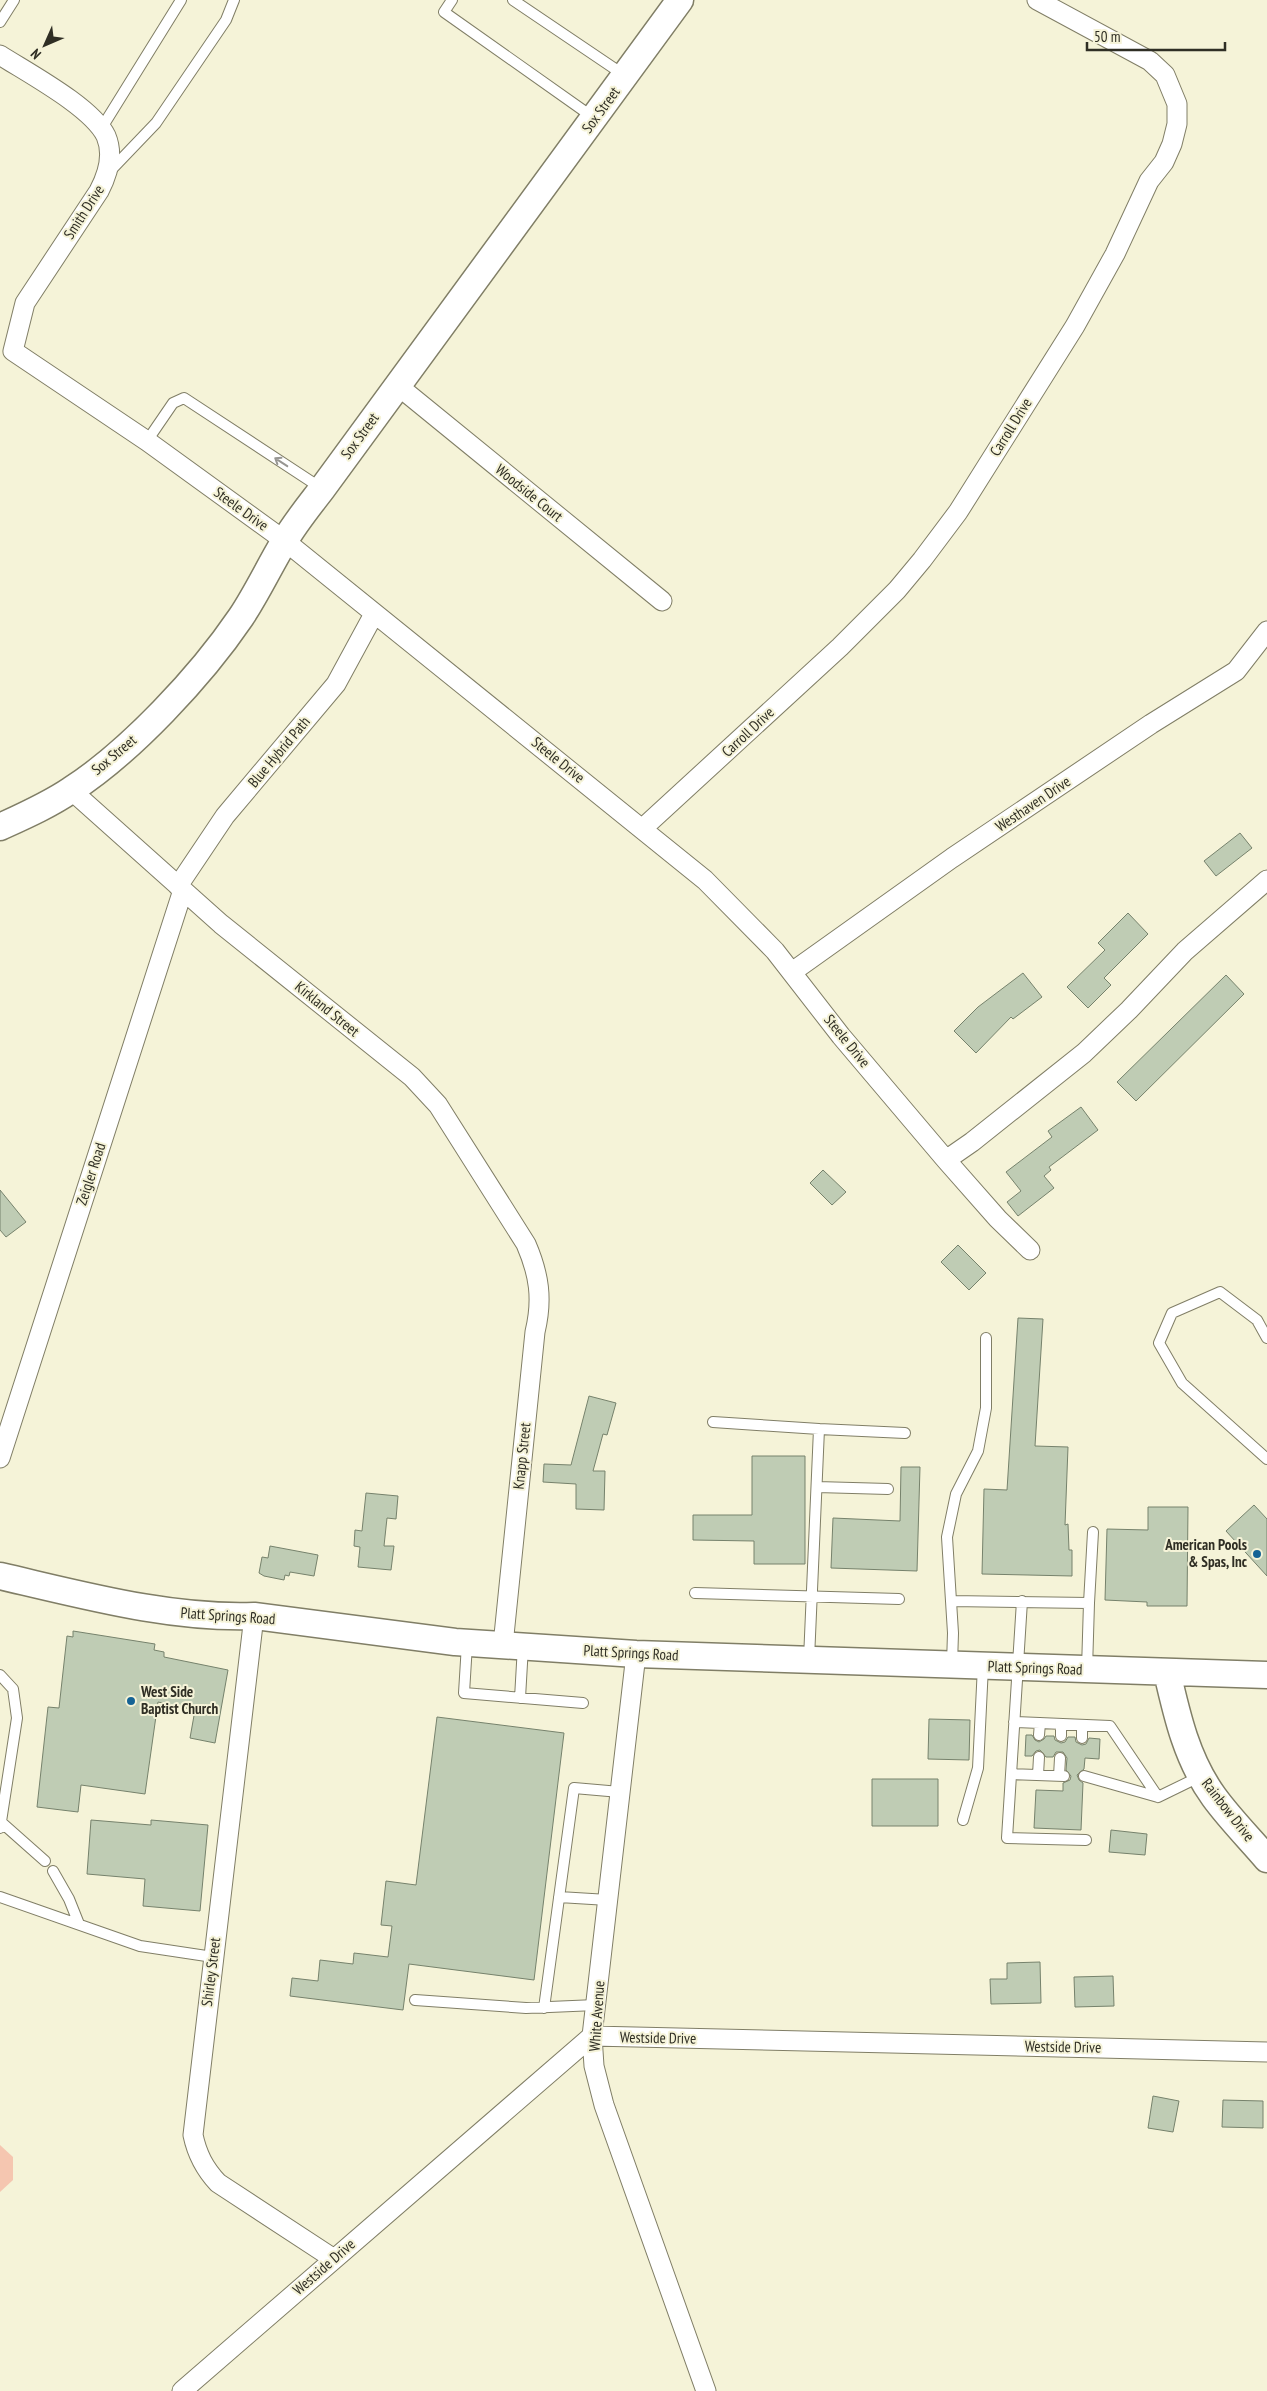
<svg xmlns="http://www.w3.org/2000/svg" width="1267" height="2391" font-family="'PT Sans Narrow',sans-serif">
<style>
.green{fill:#f5c6b0}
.building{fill:#bfccb4;stroke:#76826c}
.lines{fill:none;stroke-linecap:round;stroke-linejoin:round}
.lane-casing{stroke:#807e66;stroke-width:12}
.street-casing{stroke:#807e66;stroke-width:21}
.secondary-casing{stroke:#807e66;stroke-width:29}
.lane{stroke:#fff;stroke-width:10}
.street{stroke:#fff;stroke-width:19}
.secondary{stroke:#fff;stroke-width:26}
.oneway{stroke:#979692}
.poi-dot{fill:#156395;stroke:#f5f3d8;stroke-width:2}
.labels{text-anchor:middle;stroke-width:4;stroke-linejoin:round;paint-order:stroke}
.street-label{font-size:15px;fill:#2f2e24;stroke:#f5f3d8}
.poi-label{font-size:15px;font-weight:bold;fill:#2f2e24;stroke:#f5f3d8;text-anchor:end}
</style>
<rect width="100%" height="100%" fill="#f5f3d8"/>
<path class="green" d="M 0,2145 L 13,2157 L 13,2180 L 0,2192 Z"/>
<path class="building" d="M 1240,833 L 1252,848 L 1216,876 L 1204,861 Z
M 1128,913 L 1148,934 L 1104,978 L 1111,985 L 1088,1008 L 1067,987 L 1105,950 L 1098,943 Z
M 1023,973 L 1042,997 L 1013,1019 L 1011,1017 L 976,1053 L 954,1031 L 978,1007 Z
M 1226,975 L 1244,994 L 1136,1101 L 1117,1082 Z
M 1081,1107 L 1098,1130 L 1049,1167 L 1051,1170 L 1044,1176 L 1054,1188 L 1018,1216 L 1007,1202 L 1021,1191 L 1006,1172 L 1052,1137 L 1048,1131 Z
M 823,1170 L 846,1192 L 832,1205 L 810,1183 Z
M 0,1190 L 26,1222 L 6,1237 L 0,1230 Z
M 958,1245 L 986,1273 L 969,1290 L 941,1262 Z
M 1018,1318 L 1043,1319 L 1035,1446 L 1068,1447 L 1065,1525 L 1068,1524 L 1069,1550 L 1072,1550 L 1072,1576 L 982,1574 L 984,1489 L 1007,1490 Z
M 589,1396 L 616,1403 L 607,1435 L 603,1434 L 593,1471 L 605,1471 L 604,1510 L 576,1509 L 576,1484 L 543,1482 L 544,1464 L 571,1465 Z
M 752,1456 L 805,1456 L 805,1564 L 754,1564 L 754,1541 L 693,1540 L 693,1515 L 752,1515 Z
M 901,1467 L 920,1467 L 917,1571 L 831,1568 L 833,1518 L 900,1521 Z
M 366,1493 L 398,1496 L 396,1519 L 387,1518 L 384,1546 L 394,1546 L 391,1570 L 358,1567 L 360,1547 L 354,1546 L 355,1530 L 362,1531 Z
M 1254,1505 L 1267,1519 L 1267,1576 L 1226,1531 Z
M 1148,1507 L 1188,1507 L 1187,1606 L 1147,1606 L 1147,1602 L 1105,1600 L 1107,1529 L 1148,1530 Z
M 270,1546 L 318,1555 L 314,1576 L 290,1572 L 289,1576 L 285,1575 L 284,1580 L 264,1576 L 259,1573 L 262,1557 L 268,1558 Z
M 73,1631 L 155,1644 L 154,1650 L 164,1652 L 164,1657 L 228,1670 L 215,1743 L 190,1738 L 195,1710 L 158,1702 L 145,1794 L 81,1785 L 78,1812 L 37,1807 L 48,1707 L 59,1708 L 67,1636 L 73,1637 Z
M 437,1717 L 564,1733 L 534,1980 L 409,1964 L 403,2010 L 290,1996 L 292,1978 L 318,1981 L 320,1960 L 353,1964 L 354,1953 L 388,1957 L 392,1926 L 381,1925 L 386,1881 L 416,1885 Z
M 929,1719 L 970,1720 L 969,1760 L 928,1759 Z
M 1026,1735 L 1032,1735 L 1035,1740 L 1039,1742 L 1044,1739 L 1046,1736 L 1054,1736 L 1055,1740 L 1061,1743 L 1065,1742 L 1068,1737 L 1075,1737 L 1076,1742 L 1082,1745 L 1086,1744 L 1089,1738 L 1100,1739 L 1099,1759 L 1085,1758 L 1084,1769 L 1077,1775 L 1079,1780 L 1083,1783 L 1081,1830 L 1034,1828 L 1036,1790 L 1063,1791 L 1063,1783 L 1070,1780 L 1071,1776 L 1066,1770 L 1067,1758 L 1063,1752 L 1056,1752 L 1053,1757 L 1046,1757 L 1040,1750 L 1036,1751 L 1032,1756 L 1025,1756 Z
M 872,1779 L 938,1779 L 938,1826 L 872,1826 Z
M 91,1820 L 151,1825 L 151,1820 L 208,1825 L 200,1911 L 143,1906 L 145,1879 L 87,1874 Z
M 1111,1830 L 1147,1834 L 1145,1855 L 1109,1852 Z
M 1040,1962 L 1041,2003 L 991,2004 L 990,1979 L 1007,1979 L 1007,1963 Z
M 1113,1976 L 1114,2006 L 1075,2007 L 1074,1977 Z
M 1153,2096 L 1179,2101 L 1173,2132 L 1148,2128 Z
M 1223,2100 L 1263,2101 L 1263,2128 L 1222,2127 Z"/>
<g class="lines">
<defs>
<path id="lane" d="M 452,0 L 444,12 L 594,118
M 513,0 L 624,75
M 0,22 L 14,0
M 101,129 L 181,0
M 111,170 L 156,123 L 226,20 L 234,0
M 147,441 L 173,403 L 184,398 L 321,488
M 1267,1338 L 1257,1320 L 1220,1292 L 1172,1313 L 1159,1343 L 1182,1383 L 1267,1459
M 713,1422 L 819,1429 L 809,1659
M 819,1429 L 905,1433
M 817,1487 L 888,1489
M 695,1593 L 899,1599
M 951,1601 L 1089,1603 L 1087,1669
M 1022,1601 L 1007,1838 L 1086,1840
M 1089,1603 L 1093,1532
M 467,1644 L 464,1693 L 583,1703
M 952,1664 L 953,1633 L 947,1537 L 956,1494 L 978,1451 L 986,1408 L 986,1338
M 0,1675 L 13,1689 L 17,1718 L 0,1828
M 520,1698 L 523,1646
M 1014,1722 L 1110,1726 L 1158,1797 L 1201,1776
M 1039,1735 L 1040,1723
M 1061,1736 L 1061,1724
M 1082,1738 L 1082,1725
M 1011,1774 L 1064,1776
M 1038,1775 L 1039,1757
M 1059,1776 L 1060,1758
M 1084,1776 L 1158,1797
M 963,1820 L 978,1768 L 983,1666
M 1,1822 L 45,1861
M 53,1871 L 69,1899 L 79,1924
M 0,1897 L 140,1946 L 213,1957
M 559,1897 L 608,1900
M 415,2000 L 526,2008 L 596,2005
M 544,2008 L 574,1788 L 620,1792"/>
<path id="street" d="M 0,55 C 28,73 92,107 106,136 C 114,155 108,174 99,191 L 25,303 L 13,351 L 147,441 L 285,541 L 705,880 L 775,951 L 841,1036 L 946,1160 L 998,1219 L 1030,1250
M 397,385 L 662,601
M 71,790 L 221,924 L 412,1077 L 438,1105 L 526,1244 C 539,1274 543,1299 535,1332 L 503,1645
M 643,828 L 840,647 L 897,590 L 922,560 L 958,512 L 1075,326 L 1115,254 L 1149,181 L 1164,162 L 1172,144 L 1177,124 L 1177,104 L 1165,75 L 1150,61 L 1037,0
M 178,886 L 225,816 L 336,684 L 374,614
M 792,972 L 952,858 L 1151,724 L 1236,671 L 1267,631
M 946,1160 L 972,1142 L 1084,1053 L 1129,1010 L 1185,951 L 1267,880
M 0,1458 L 183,890
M 254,1616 L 193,2135 C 197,2154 204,2168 218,2183 L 334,2259
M 636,1654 L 592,2036 L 594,2066 L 604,2105 L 706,2391
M 182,2391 L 592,2036 L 1267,2052"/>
<path id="secondary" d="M 0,827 C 24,816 49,805 71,790 C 130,752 201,676 241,617 C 257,593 269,567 284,542 C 295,523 309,506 322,489 L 680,0
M 0,1576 C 83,1595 169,1619 254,1616 L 455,1642 L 636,1654 L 1267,1675
M 1167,1672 C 1177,1716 1187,1760 1214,1797 C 1230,1819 1250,1839 1267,1859"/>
</defs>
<use href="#lane" class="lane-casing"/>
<use href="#street" class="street-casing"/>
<use href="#secondary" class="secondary-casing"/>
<use href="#lane" class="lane"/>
<use href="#street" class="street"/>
<use href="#secondary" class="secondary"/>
</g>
<defs><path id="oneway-shaft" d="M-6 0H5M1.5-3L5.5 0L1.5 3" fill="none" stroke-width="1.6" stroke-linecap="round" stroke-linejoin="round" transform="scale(1.25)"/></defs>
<use class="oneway" href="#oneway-shaft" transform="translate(281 462) rotate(-147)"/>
<g class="poi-dot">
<circle cx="1257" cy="1554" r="5"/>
<circle cx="131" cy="1701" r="5"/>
</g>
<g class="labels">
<g class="street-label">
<text transform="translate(601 110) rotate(-54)" y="5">Sox Street</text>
<text transform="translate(84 212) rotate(-57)" y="5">Smith Drive</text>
<text transform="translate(1011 427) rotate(-58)" y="5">Carroll Drive</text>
<text transform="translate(360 436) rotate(-54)" y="5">Sox Street</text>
<text transform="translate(529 493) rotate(39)" y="5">Woodside Court</text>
<text transform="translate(241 509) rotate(36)" y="5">Steele Drive</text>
<text transform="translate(748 732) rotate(-43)" y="5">Carroll Drive</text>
<text transform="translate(279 752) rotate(-50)" y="5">Blue Hybrid Path</text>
<text transform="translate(114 755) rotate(-40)" y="5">Sox Street</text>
<text transform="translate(558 760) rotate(39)" y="5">Steele Drive</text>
<text transform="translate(1033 804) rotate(-34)" y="5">Westhaven Drive</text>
<text transform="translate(327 1009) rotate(39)" y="5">Kirkland Street</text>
<text transform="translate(847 1041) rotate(51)" y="5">Steele Drive</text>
<text transform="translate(91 1174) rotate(-72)" y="5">Zeigler Road</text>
<text transform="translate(522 1456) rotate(-84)" y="5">Knapp Street</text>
<text transform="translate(228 1616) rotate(4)" y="5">Platt Springs Road</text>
<text transform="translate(631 1653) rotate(3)" y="5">Platt Springs Road</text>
<text transform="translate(1035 1668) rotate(2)" y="5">Platt Springs Road</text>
<text transform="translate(1228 1810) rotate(52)" y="5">Rainbow Drive</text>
<text transform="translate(211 1972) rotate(-83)" y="5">Shirley Street</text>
<text transform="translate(597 2016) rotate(-86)" y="5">White Avenue</text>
<text transform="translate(658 2038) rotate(1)" y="5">Westside Drive</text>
<text transform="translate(1063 2047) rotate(1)" y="5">Westside Drive</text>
<text transform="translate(324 2267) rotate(-41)" y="5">Westside Drive</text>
</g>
<g class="poi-label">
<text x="1247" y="1550">American Pools<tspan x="1247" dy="17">&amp; Spas, Inc</tspan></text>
<text x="141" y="1697" text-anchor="start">West Side<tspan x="141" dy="17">Baptist Church</tspan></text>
</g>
</g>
<g transform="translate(45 45) rotate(225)" stroke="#f5f3d8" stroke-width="4" paint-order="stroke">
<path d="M0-4L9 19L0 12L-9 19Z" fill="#2f2e24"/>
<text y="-8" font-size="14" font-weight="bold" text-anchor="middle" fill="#2f2e24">N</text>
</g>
<path d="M1087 42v8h138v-8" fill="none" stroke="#2f2e24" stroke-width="2.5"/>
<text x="1094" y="42" font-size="15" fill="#2f2e24" stroke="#f5f3d8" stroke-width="4" paint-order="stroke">50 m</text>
</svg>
